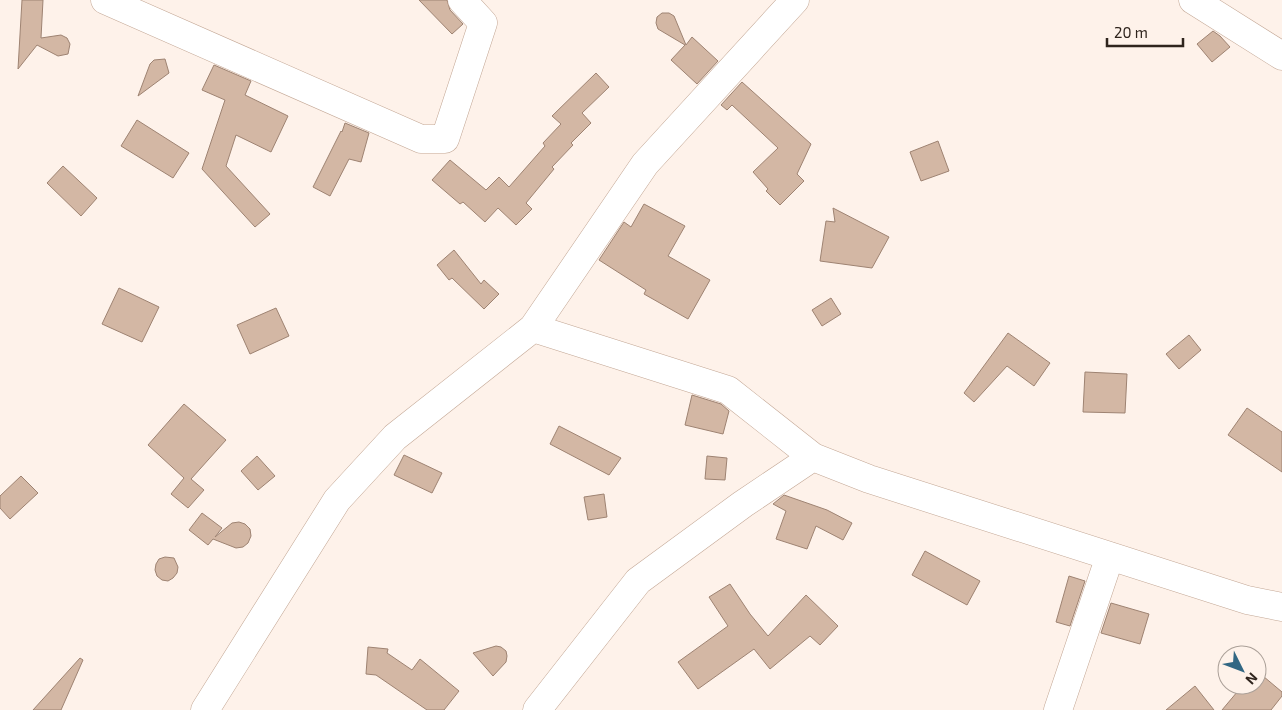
<svg xmlns="http://www.w3.org/2000/svg" width="1282" height="710" font-family="'Exo 2',sans-serif">
<style>
.building{fill:#d3b7a4;stroke:#9e8372}
.lines{fill:none;stroke-linecap:round;stroke-linejoin:round}
.minor-casing{stroke:#c3a795;stroke-width:29}
.minor{stroke:#fff;stroke-width:28}
</style>
<rect width="100%" height="100%" fill="#fef2ea"/>
<path class="building" d="M 22,0 L 43,0 L 41,38 L 61,35 L 67,38 L 70,44 L 68,54 L 58,56 L 37,45 L 18,69 Z
M 419,0 L 447,0 L 450,10 L 463,24 L 452,34 Z
M 662,13 L 669,13 L 674,16 L 686,45 L 692,37 L 718,61 L 697,84 L 671,60 L 685,45 L 658,29 L 656,23 L 657,17 Z
M 1213,31 L 1220,36 L 1230,47 L 1212,62 L 1197,44 Z
M 165,59 L 169,73 L 138,96 L 150,64 L 154,60 Z
M 214,65 L 251,81 L 245,95 L 288,116 L 271,152 L 236,135 L 226,166 L 270,214 L 255,227 L 202,169 L 225,100 L 202,90 Z
M 596,73 L 609,87 L 582,113 L 591,123 L 571,143 L 573,145 L 552,167 L 554,169 L 526,203 L 532,209 L 516,225 L 498,208 L 485,222 L 463,202 L 460,204 L 432,180 L 450,160 L 486,190 L 499,177 L 509,187 L 545,146 L 543,143 L 561,124 L 552,116 Z
M 742,82 L 811,144 L 797,174 L 804,181 L 780,205 L 766,191 L 768,189 L 753,172 L 778,148 L 732,105 L 727,110 L 721,105 Z
M 137,120 L 189,153 L 173,178 L 121,146 Z
M 345,123 L 369,133 L 361,162 L 349,159 L 330,196 L 313,187 L 341,131 L 342,132 Z
M 938,141 L 949,171 L 921,181 L 910,152 Z
M 63,166 L 97,198 L 81,216 L 47,183 Z
M 644,204 L 685,226 L 668,256 L 710,280 L 688,319 L 644,294 L 646,290 L 599,260 L 624,222 L 631,227 Z
M 833,208 L 889,237 L 872,268 L 820,261 L 826,221 L 835,222 Z
M 454,250 L 481,284 L 484,280 L 499,294 L 484,309 L 452,278 L 449,280 L 437,265 Z
M 119,288 L 159,307 L 142,342 L 102,324 Z
M 831,298 L 841,314 L 822,326 L 812,310 Z
M 276,308 L 289,336 L 250,354 L 237,325 Z
M 1008,333 L 1050,363 L 1034,386 L 1007,366 L 974,402 L 964,393 Z
M 1189,335 L 1201,350 L 1179,369 L 1166,354 Z
M 1085,372 L 1127,374 L 1125,413 L 1083,412 Z
M 692,395 L 721,404 L 729,411 L 723,434 L 685,425 Z
M 184,404 L 226,440 L 191,479 L 204,490 L 188,508 L 171,494 L 184,478 L 148,445 Z
M 1247,408 L 1282,432 L 1282,472 L 1228,435 Z
M 559,426 L 621,458 L 609,475 L 550,444 Z
M 404,455 L 442,473 L 432,493 L 394,475 Z
M 257,456 L 275,476 L 258,490 L 241,471 Z
M 707,456 L 727,458 L 725,480 L 705,479 Z
M 21,476 L 38,493 L 10,519 L 0,508 L 0,496 Z
M 604,494 L 607,517 L 588,520 L 584,497 Z
M 784,495 L 827,510 L 852,523 L 843,540 L 816,526 L 807,549 L 776,539 L 786,511 L 773,504 Z
M 202,513 L 222,528 L 215,537 L 232,523 L 239,522 L 245,524 L 250,529 L 251,536 L 248,543 L 243,547 L 236,548 L 213,539 L 208,545 L 189,530 Z
M 925,551 L 980,581 L 967,605 L 912,575 Z
M 165,557 L 174,558 L 178,567 L 177,573 L 173,578 L 168,581 L 162,580 L 157,576 L 155,570 L 156,564 L 159,559 Z
M 1069,576 L 1085,581 L 1070,626 L 1056,622 Z
M 730,584 L 750,614 L 768,636 L 806,595 L 838,626 L 820,645 L 810,636 L 770,669 L 754,649 L 698,689 L 678,662 L 728,626 L 709,597 Z
M 1111,603 L 1149,614 L 1140,644 L 1101,633 Z
M 496,646 L 501,647 L 506,651 L 507,656 L 506,662 L 493,676 L 473,653 Z
M 368,647 L 388,649 L 387,653 L 412,670 L 420,659 L 459,691 L 444,710 L 427,710 L 376,675 L 366,674 Z
M 80,658 L 83,660 L 61,710 L 33,710 Z
M 1257,671 L 1282,692 L 1282,696 L 1271,710 L 1222,710 L 1243,685 L 1257,685 Z
M 1195,686 L 1214,710 L 1166,710 Z"/>
<g class="lines">
<defs>
<path id="minor" d="M 105,0 L 421,139 L 445,139 L 483,23 L 462,0
M 1193,0 L 1282,56
M 533,328 L 728,390 L 813,457 L 869,479 L 1247,600 L 1282,607
M 205,710 L 337,500 L 395,437 L 533,328 L 645,164 L 795,0
M 537,710 L 638,581 L 743,504 L 813,457
M 1058,710 L 1110,556"/>
</defs>
<use href="#minor" class="minor-casing"/>
<use href="#minor" class="minor"/>
</g>
<g transform="translate(1242 670) rotate(132)"><circle r="24" fill="#fef2ea" stroke="#aba098"/>
<path d="M0-4L9 19L0 12L-9 19Z" fill="#326783"/>
<text y="-8" font-size="14" font-weight="bold" text-anchor="middle" fill="#2f241d">N</text>
</g>
<path d="M1107 38v8h76v-8" fill="none" stroke="#2f241d" stroke-width="2.5"/>
<text x="1114" y="38" font-size="15" fill="#2f241d" stroke="#fef2ea" stroke-width="4" paint-order="stroke">20 m</text>
</svg>
